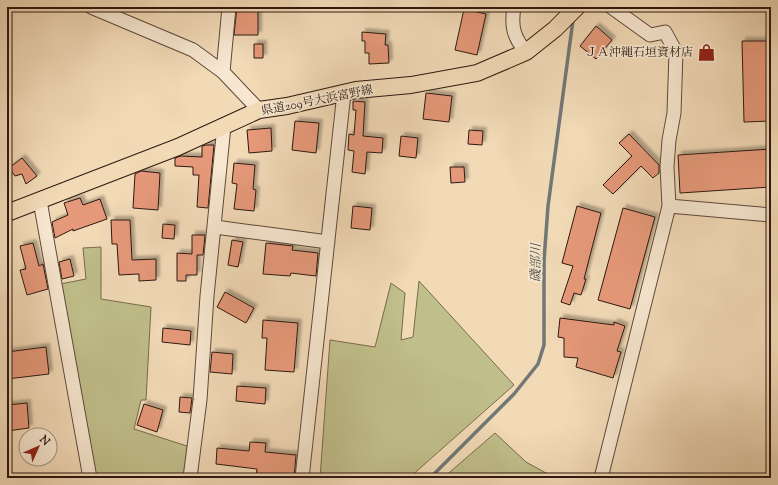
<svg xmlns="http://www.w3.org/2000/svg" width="778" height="485" font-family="'Sorts Mill Goudy','Noto Serif JP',serif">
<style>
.green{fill:#c0be8a;stroke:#766b4d}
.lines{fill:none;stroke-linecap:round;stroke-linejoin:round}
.stream{stroke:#717875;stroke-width:3.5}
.building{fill:#e6997a;stroke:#2d1810;filter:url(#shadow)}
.minor-casing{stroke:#5e483a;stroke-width:15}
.major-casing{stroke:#2d1810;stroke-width:18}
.minor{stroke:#f7e7d0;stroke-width:13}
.major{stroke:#f2dab7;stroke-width:16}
.labels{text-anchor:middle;stroke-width:3.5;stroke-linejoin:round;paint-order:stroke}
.poi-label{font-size:12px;fill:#2d1810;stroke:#f7e7d0;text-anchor:end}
.street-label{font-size:12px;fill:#2d1810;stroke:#f7e7d0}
.water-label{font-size:13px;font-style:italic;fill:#55504b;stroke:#f7e7d0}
</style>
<defs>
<filter id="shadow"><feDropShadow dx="3.5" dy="-3.5" stdDeviation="1" flood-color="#0004"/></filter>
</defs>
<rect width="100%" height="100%" fill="#f2dab7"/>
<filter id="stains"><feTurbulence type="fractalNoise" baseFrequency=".005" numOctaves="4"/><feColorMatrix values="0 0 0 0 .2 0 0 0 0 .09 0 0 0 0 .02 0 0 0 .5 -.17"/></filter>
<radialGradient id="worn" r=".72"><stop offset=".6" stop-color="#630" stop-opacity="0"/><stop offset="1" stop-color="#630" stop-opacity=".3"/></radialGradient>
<path class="green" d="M 101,247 L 101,299 L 151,307 L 146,400 L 141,400 L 134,429 L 190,447 L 187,478 L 96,478 L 60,284 L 86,279 L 83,248 Z
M 419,281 L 514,385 L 409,478 L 320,478 L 330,340 L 375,347 L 391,283 L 405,293 L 401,340 L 413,337 Z
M 495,433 L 526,462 L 555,478 L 443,478 Z"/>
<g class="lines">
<path class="stream" d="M 430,478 L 514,394 L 538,364 L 544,345 L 544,261 L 548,206 L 573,20"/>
</g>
<path class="building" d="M 237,7 L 258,7 L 258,35 L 234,35 Z
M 464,9 L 486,14 L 477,55 L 455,50 Z
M 596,26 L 612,40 L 596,59 L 580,46 Z
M 362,32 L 386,34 L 385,45 L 388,45 L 389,63 L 369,64 L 369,53 L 365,53 L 365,41 L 362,41 Z
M 742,41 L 771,41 L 771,121 L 744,122 Z
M 254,44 L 263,44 L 263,58 L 254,58 Z
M 426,93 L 452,96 L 449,122 L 423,119 Z
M 353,101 L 365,102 L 363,136 L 383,138 L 382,153 L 367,152 L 365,174 L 352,172 L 354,151 L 348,150 L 349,134 L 354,135 L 356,110 L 353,110 Z
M 295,121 L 319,123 L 316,153 L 292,150 Z
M 271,128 L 272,151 L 249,153 L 247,130 Z
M 469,130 L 483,131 L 482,145 L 468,144 Z
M 629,134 L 659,165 L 659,173 L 653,178 L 641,166 L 613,194 L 603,185 L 632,156 L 619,143 Z
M 401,136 L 418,138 L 416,158 L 399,156 Z
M 206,145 L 214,145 L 208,208 L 197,207 L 199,175 L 193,175 L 193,167 L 175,166 L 175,158 L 181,156 L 202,157 L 202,146 Z
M 771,149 L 771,187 L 680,193 L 678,155 Z
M 22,158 L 37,176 L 26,184 L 22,174 L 15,176 L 9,168 Z
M 234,163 L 255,165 L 253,189 L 256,190 L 254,211 L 234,209 L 237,184 L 232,183 Z
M 450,167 L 464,167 L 465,182 L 451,183 Z
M 141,171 L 160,173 L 158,210 L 133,208 L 135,174 Z
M 80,198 L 83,205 L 100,199 L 107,219 L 73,231 L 73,229 L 55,238 L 52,222 L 68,215 L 64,203 Z
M 353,206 L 372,208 L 370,230 L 351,228 Z
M 577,206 L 601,213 L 584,279 L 586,279 L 581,295 L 574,293 L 570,305 L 561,302 L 573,266 L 562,263 Z
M 623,208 L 655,217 L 630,309 L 598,300 Z
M 111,220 L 130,220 L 132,260 L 156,259 L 156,280 L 139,281 L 139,274 L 119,275 L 117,244 L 112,244 Z
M 163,224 L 175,225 L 174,239 L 162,238 Z
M 192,235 L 205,235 L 203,255 L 197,255 L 197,275 L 186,275 L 186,281 L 177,281 L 177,253 L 192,254 Z
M 232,240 L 243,242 L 238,267 L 228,265 Z
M 33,243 L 39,266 L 43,264 L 48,289 L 27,295 L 20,270 L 26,269 L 20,246 Z
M 266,243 L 293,246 L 292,250 L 318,253 L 316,276 L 291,273 L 290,276 L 263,274 Z
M 70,259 L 74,276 L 62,279 L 59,262 Z
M 225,292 L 254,308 L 246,323 L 217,307 Z
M 560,318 L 614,325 L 614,322 L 625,326 L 617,351 L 621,352 L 613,378 L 576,367 L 578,358 L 564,357 L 564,338 L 558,337 Z
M 263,320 L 298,323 L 294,372 L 265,370 L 267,338 L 262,338 Z
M 163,328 L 191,331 L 190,345 L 162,342 Z
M 46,347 L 49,374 L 7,379 L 7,352 Z
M 212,352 L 233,354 L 232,374 L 210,372 Z
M 237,386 L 266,388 L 265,404 L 236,401 Z
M 180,397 L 192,398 L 190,413 L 179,412 Z
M 27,403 L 29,428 L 7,431 L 7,405 Z
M 144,404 L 163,410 L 157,432 L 137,425 Z
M 250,442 L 266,443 L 265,452 L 296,455 L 294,478 L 256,476 L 257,469 L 216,464 L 217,448 L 249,451 Z"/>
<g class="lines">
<defs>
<path id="minor" d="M 91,7 L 193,50 L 223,72 L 259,110
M 514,7 C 511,25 513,37 526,52
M 223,72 L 229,7
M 40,201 L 90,478
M 669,206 L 771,215
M 215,227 L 328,242
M 190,478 L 200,400 L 207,296 L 224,126
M 302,478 L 344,93
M 601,478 L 669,206 L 667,167 L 669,140 L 674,113 L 676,52 L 665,32 L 650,35 L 611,7"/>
<path id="major" d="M 7,213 L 178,147 L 259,110 L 287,106 L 356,90 L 411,85 L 477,73 L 526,52 L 555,29 L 577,7"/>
</defs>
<use href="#minor" class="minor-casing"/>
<use href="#major" class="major-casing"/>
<use href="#minor" class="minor"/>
<use href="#major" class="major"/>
</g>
<defs>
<symbol id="shop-bare" viewBox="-9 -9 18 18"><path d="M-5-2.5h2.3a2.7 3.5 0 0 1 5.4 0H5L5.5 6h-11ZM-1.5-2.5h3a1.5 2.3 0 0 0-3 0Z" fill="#8f2418" stroke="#f7e7d0" stroke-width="2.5" paint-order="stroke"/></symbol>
</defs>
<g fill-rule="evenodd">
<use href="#shop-bare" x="694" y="40" width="25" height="25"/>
</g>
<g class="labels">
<g class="poi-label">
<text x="693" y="56">ＪＡ沖縄石垣資材店</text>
</g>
<g class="street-label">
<text transform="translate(317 100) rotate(-11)" y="4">県道209号大浜富野線</text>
</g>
<g class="water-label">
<text transform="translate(535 263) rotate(-89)" y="5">磯部川</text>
</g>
</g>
<rect width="778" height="485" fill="none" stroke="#f2dab7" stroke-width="24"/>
<rect x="8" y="8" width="762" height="469" fill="none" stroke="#2d1810" stroke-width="2"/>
<rect x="12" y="12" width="754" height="461" fill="none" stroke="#2d1810"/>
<g transform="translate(38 447) rotate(45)"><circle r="19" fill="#f7e7d0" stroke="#a69483"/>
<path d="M0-3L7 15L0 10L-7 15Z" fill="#8f2418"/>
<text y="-6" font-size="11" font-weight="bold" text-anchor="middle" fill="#2d1810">N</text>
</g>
<rect width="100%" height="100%" filter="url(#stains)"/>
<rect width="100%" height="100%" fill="url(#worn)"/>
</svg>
